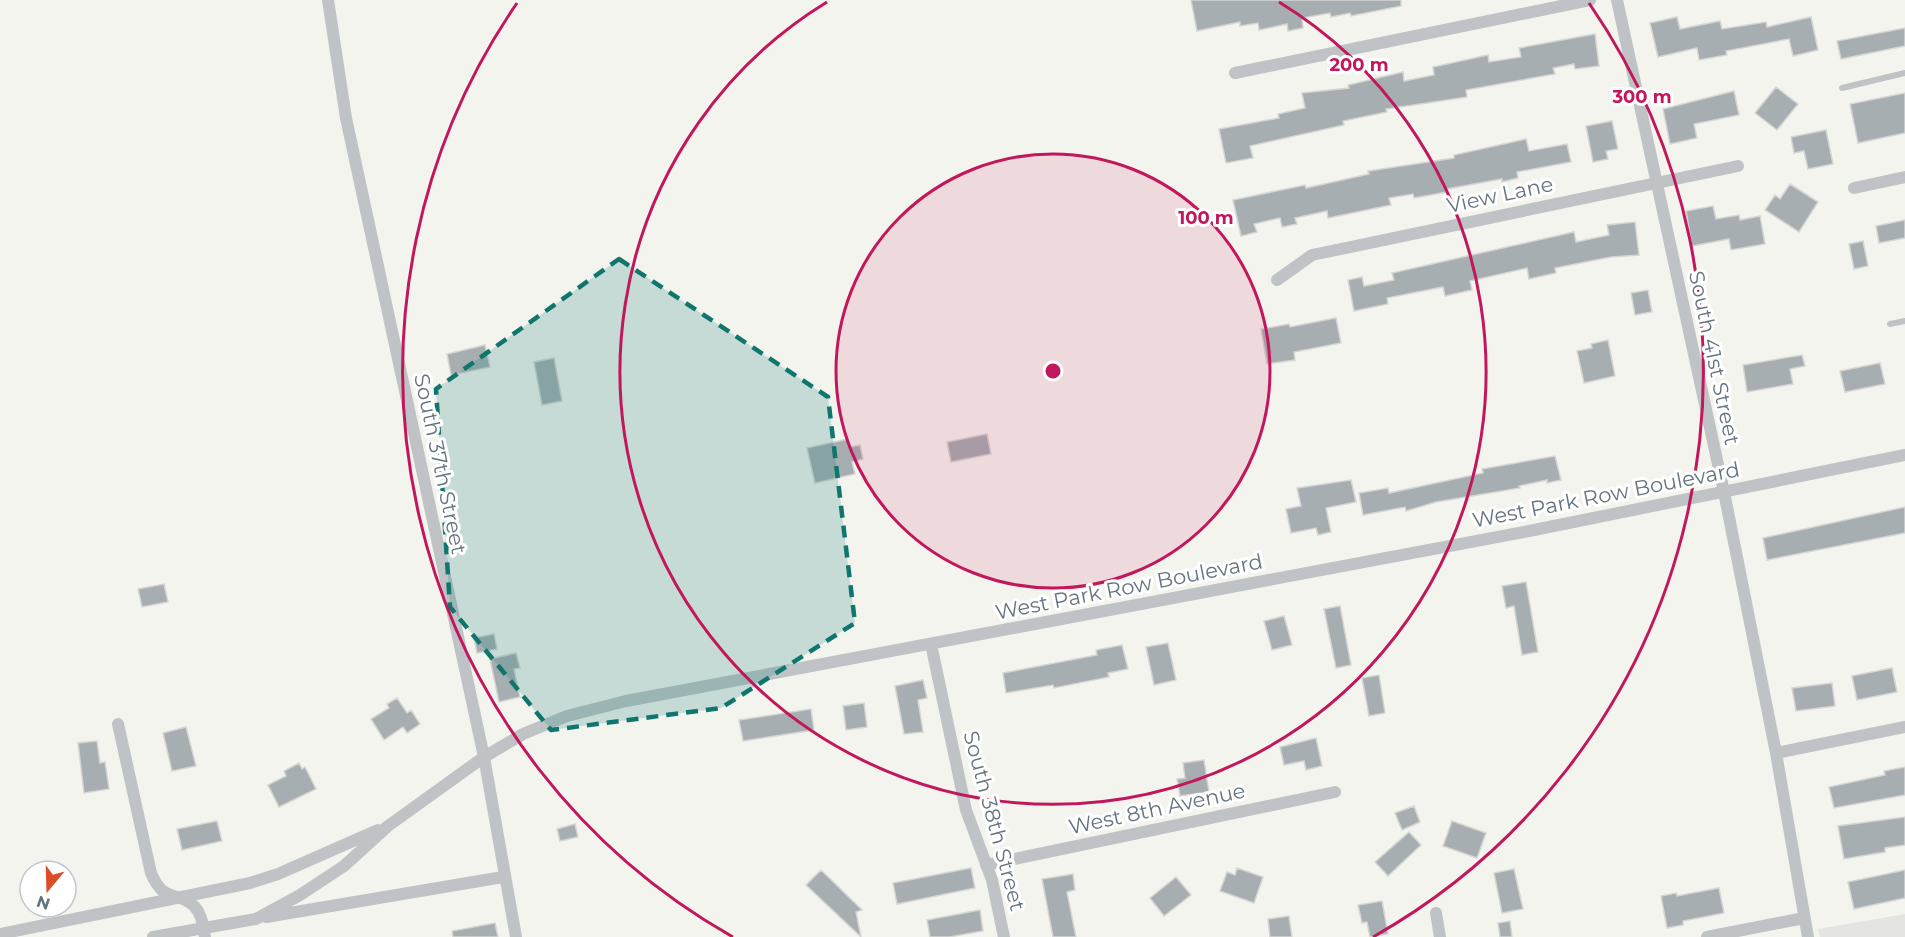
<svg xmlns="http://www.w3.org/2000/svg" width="1905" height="937" font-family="Montserrat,sans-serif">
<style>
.built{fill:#e4e5e3}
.building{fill:#a6aeb1;stroke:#d5d5d2;stroke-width:1.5}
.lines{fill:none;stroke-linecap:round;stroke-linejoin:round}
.lane{stroke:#bfc3c6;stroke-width:6}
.street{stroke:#bfc3c6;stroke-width:12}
.marked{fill:#0f766e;fill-opacity:0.2;stroke:#0f766e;stroke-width:4.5;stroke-dasharray:12 8;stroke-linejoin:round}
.ring{fill:none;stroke:#c2185b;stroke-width:3}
.labels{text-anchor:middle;stroke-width:6;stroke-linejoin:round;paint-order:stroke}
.street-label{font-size:21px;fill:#64747f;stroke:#fff}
.centre{fill:#c2185b;stroke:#fff;stroke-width:3}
.ring-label{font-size:18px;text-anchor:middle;font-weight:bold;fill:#c2185b;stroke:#fff;stroke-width:6;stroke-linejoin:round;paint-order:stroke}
</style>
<rect width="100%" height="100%" fill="#f4f4ef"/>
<path class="built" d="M 1905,914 L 1905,937 L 1820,937 L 1818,929 Z"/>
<path class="building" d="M 1191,0 L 1401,0 L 1401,6 L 1351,16 L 1350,13 L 1331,17 L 1330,13 L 1302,18 L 1303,28 L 1288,31 L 1287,24 L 1259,30 L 1258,23 L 1240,26 L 1240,22 L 1197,31 Z
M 1677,17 L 1680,29 L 1720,21 L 1722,29 L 1766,22 L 1767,27 L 1811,17 L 1818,50 L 1793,56 L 1789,39 L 1726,51 L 1727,55 L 1699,60 L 1697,48 L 1658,57 L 1650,23 Z
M 1905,28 L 1905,46 L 1841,59 L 1837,41 Z
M 1595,34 L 1599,66 L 1575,69 L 1574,64 L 1553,68 L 1555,74 L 1466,90 L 1467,97 L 1386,109 L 1387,112 L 1343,121 L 1344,125 L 1250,146 L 1253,158 L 1226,163 L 1219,129 L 1279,118 L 1278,114 L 1305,108 L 1302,93 L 1349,88 L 1348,85 L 1403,72 L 1404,81 L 1434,75 L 1433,67 L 1488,55 L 1489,62 L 1521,57 L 1519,48 Z
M 1776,87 L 1798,104 L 1777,130 L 1755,113 Z
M 1734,91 L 1739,115 L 1694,124 L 1697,138 L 1670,144 L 1663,109 Z
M 1905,93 L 1905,133 L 1858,143 L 1850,104 Z
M 1612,121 L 1618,149 L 1606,151 L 1608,159 L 1593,162 L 1586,126 Z
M 1826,130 L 1833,164 L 1808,169 L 1804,151 L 1794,153 L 1791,137 Z
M 1526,139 L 1529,151 L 1567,144 L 1571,162 L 1517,172 L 1518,178 L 1502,182 L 1502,179 L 1447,189 L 1447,192 L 1414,198 L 1413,194 L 1389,198 L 1391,205 L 1328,218 L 1327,211 L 1295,218 L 1297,224 L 1282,227 L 1280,218 L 1254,224 L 1257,232 L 1241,236 L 1233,200 L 1305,185 L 1306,188 L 1369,174 L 1368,171 L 1454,158 L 1454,155 Z
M 1790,184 L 1818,202 L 1799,232 L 1765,210 L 1775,195 L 1780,199 Z
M 1713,206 L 1716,219 L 1739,215 L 1740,220 L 1760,216 L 1765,244 L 1731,250 L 1729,239 L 1692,246 L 1686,211 Z
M 1905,220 L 1905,238 L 1879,243 L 1876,226 Z
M 1635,222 L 1639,255 L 1611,257 L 1555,268 L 1556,273 L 1529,279 L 1527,268 L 1470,281 L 1472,290 L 1445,296 L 1443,287 L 1387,298 L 1388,304 L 1354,311 L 1348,280 L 1362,277 L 1364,286 L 1394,280 L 1392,273 L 1574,232 L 1576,242 L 1609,235 L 1607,225 Z
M 1863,241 L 1868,266 L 1854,269 L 1849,244 Z
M 1648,290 L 1652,312 L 1635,315 L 1631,293 Z
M 1336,318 L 1341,343 L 1294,352 L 1295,360 L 1267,364 L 1261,329 L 1289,324 L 1290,327 Z
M 1608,340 L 1615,376 L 1584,383 L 1577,351 L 1592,348 L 1591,344 Z
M 485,345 L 490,367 L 451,375 L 447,354 Z
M 1802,355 L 1805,366 L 1790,369 L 1793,384 L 1747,392 L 1743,365 Z
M 554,358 L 562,401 L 542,405 L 534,362 Z
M 1880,363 L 1885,384 L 1845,392 L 1840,371 Z
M 987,434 L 991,454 L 951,462 L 947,442 Z
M 848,439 L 850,447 L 860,445 L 863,459 L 852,462 L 855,474 L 815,483 L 807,448 Z
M 1555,456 L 1561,480 L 1547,483 L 1547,480 L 1519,486 L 1520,488 L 1436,502 L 1406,511 L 1405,507 L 1363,515 L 1359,493 L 1388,488 L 1389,493 L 1483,473 L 1482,469 Z
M 1351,480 L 1356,502 L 1326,508 L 1331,532 L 1318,535 L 1316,528 L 1291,533 L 1286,509 L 1301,506 L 1297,488 Z
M 1905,507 L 1905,533 L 1767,560 L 1763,538 Z
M 1526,582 L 1538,652 L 1522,655 L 1514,606 L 1506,608 L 1502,586 Z
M 164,584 L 168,602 L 142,607 L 138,589 Z
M 1340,606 L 1351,665 L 1336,668 L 1324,609 Z
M 1284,616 L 1292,645 L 1272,650 L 1264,621 Z
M 494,634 L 497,649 L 477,653 L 474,638 Z
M 1168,643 L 1176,680 L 1154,685 L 1146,647 Z
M 1122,645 L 1128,669 L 1108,673 L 1109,677 L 1054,688 L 1053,685 L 1006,693 L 1003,673 L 1097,655 L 1096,650 Z
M 516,653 L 520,668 L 514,669 L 520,697 L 499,702 L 490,659 Z
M 1892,668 L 1897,692 L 1857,700 L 1852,676 Z
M 1379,675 L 1385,713 L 1369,716 L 1362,678 Z
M 923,680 L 927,698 L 918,700 L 923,732 L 904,734 L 895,686 Z
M 1832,683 L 1835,706 L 1796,711 L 1792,688 Z
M 397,698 L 407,713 L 411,710 L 420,724 L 407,733 L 403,727 L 384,740 L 371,719 L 389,708 L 387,704 Z
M 864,703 L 867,727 L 846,730 L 843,706 Z
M 811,709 L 814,730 L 743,741 L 739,720 Z
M 186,727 L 196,766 L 172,771 L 163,733 Z
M 1316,738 L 1322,766 L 1306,770 L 1304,761 L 1284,765 L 1280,747 Z
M 97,741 L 100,763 L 105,762 L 109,789 L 84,793 L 78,743 Z
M 1204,760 L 1209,792 L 1180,796 L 1177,779 L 1185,778 L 1183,763 Z
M 299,763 L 302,769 L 305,767 L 316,789 L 279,807 L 268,785 L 286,776 L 284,771 Z
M 1905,767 L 1905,795 L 1834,808 L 1829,787 L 1885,775 L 1884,771 Z
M 1414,806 L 1420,822 L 1402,830 L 1395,813 Z
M 1905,817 L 1905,845 L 1885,848 L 1885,852 L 1844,859 L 1838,826 Z
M 217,821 L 222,841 L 182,850 L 177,829 Z
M 1452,821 L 1486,833 L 1477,858 L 1443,846 Z
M 575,824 L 578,837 L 560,841 L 557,829 Z
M 1409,832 L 1421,845 L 1388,876 L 1375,862 Z
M 971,868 L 975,888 L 897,904 L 893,883 Z
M 1237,868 L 1263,877 L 1254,903 L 1220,891 L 1227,872 L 1235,875 Z
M 1514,869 L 1523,909 L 1502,913 L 1494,873 Z
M 821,870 L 862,910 L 856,912 L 861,937 L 806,885 Z
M 1905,870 L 1905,898 L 1854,909 L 1848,882 Z
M 1073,874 L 1075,890 L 1067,892 L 1076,937 L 1053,937 L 1042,879 Z
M 1176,877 L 1191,895 L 1164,916 L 1150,898 Z
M 1719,888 L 1724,913 L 1683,921 L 1683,925 L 1667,928 L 1661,896 L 1676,893 L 1677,896 Z
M 1382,901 L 1388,934 L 1370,937 L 1367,922 L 1362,923 L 1358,905 Z
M 980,910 L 983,931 L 949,937 L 930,937 L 927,920 Z
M 1289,916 L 1292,937 L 1270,937 L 1268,919 Z
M 1510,921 L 1512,937 L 1500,937 L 1498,923 Z
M 495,923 L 498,937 L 453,937 L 452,931 Z"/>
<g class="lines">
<path class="lane" d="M 1842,88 L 1905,73
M 1890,324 L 1905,321"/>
<path class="street" d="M 328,0 L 346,118 L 484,757 L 516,937
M 1617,0 L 1724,492 L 1776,753 L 1808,937
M 1235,73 L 1590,0
M 1854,188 L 1905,177
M 1277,280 L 1312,255 L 1738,166
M 931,644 L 966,810 L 992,880 L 1004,937
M 118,724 L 151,873 C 164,904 177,890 194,906 C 201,913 204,928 205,937
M 1776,753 L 1905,727
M 986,865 L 1335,792
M 1436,913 L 1440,937
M 266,917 L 503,877
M 0,934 L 250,883 L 278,874 L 378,830
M 153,937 L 256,919 L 300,895 L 344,866 L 388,826 L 484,757 L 523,734 L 567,716 L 626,701 L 1529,531 L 1905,455
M 1707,937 L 1804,918"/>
</g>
<path class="marked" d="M 619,259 L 828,397 L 855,623 L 721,708 L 551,730 L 450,607 L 436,389 Z"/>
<circle cx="1053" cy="371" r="217" fill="#c2185b" fill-opacity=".12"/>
<g class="ring">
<circle cx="1053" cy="371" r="217"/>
<path d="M1279 2A433 433 0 1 1 827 2"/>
<path d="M733 937A650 650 0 0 1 517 3M1589 3A650 650 0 0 1 1373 937"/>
</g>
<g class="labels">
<g class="street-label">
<text transform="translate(1500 195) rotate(-12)" y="7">View Lane</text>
<text transform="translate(1714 358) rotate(78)" y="7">South 41st Street</text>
<text transform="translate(440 464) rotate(78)" y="7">South 37th Street</text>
<text transform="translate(1606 495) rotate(-11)" y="7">West Park Row Boulevard</text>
<text transform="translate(1129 587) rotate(-11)" y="7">West Park Row Boulevard</text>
<text transform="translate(1157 809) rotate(-12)" y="7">West 8th Avenue</text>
<text transform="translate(994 821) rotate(75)" y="7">South 38th Street</text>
</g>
</g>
<circle cx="1053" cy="371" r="9" class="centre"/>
<g class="ring-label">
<text x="1359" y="71">200 m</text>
<text x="1642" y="103">300 m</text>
<text x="1206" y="224">100 m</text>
</g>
<g transform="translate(48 889) rotate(199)"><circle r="28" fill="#ffffff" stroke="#c1c7cc" stroke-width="1.5"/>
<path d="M0-4.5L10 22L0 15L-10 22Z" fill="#db4c28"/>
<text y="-9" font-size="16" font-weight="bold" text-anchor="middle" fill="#64747f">N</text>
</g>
</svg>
